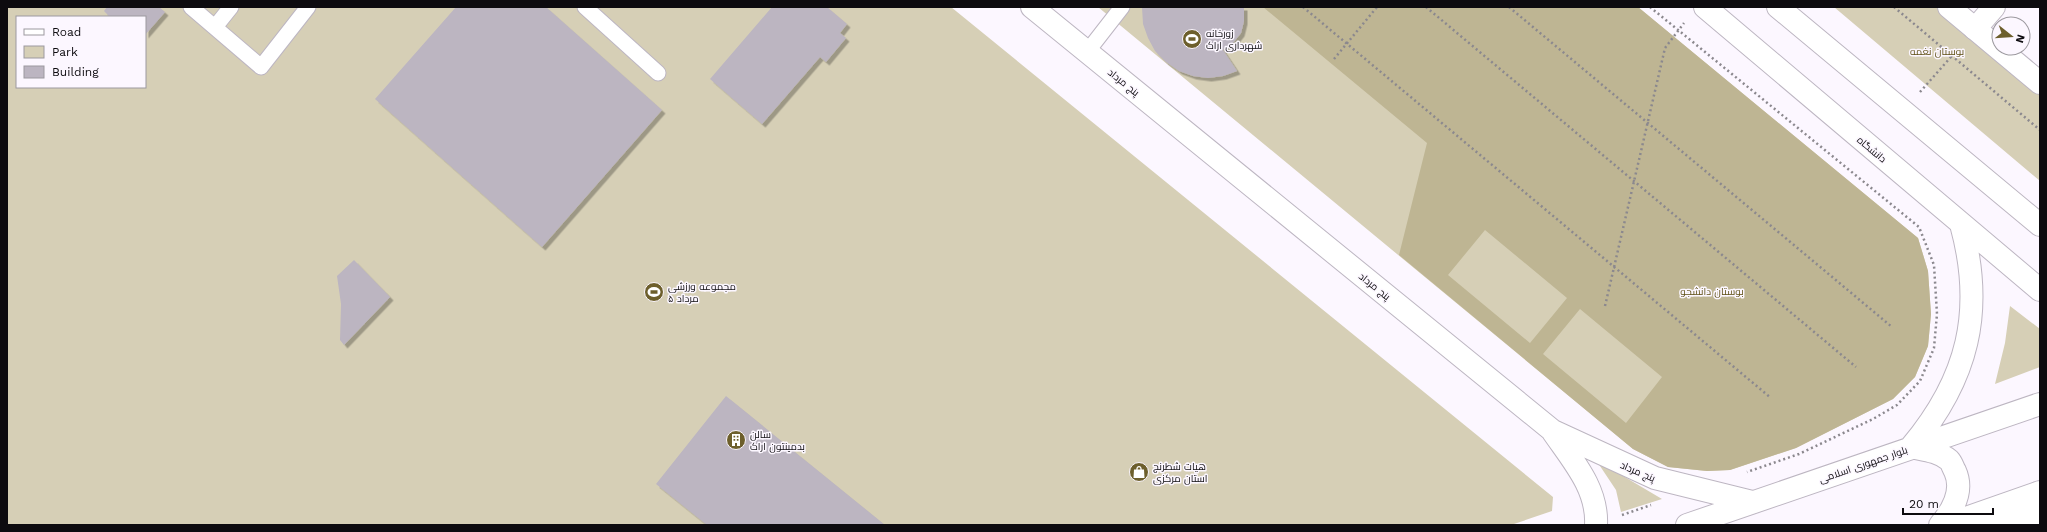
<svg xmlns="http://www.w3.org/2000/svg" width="2047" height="532" font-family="'Work Sans',Cairo,sans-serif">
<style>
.green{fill:#d6cfb6;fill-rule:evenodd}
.forest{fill:#beb593;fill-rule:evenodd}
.building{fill:#bcb5c1;filter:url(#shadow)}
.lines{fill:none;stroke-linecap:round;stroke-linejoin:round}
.service-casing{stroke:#bdb6c2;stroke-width:17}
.pedestrian-casing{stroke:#bdb6c2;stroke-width:24}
.minor-casing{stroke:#bdb6c2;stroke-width:24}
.tertiary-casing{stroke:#bdb6c2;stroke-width:24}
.secondary-casing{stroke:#bdb6c2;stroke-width:24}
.path{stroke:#8b888e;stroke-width:2.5;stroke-dasharray:2 3;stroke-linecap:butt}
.service{stroke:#fff;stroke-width:15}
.pedestrian{stroke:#fff;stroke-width:22}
.minor{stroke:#fff;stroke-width:22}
.tertiary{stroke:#fff;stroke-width:22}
.secondary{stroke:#fff;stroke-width:22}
.labels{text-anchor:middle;stroke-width:3;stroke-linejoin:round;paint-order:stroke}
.poi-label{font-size:10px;fill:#0d0b0f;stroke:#fcf7ff;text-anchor:start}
.park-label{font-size:10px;fill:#5d4e13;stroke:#fcf7ff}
.street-label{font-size:10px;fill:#0d0b0f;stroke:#fcf7ff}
</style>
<defs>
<filter id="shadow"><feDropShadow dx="3.5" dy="3.5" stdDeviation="0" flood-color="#0004"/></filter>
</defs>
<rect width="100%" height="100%" fill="#fcf7ff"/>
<path class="green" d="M 7,7 L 951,7 L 1553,497 L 1552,511 L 1511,525 L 7,525 ZM 17,17 L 145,17 L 145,87 L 17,87 Z
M 1098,7 L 1638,7 L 1918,238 L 1928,271 L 1931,314 L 1928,346 L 1915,377 L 1893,399 L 1796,448 L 1730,470 L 1707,471 L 1668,467 L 1633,449 Z
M 1834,7 L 1936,7 L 2040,95 L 2040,181 Z
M 2010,306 L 2040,329 L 2040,367 L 1995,384 L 2005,343 Z
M 1596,460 L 1662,499 L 1621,512 L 1616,490 Z"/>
<path class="forest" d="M 1263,7 L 1638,7 L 1918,238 L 1928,271 L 1931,314 L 1928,346 L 1915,377 L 1893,399 L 1796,448 L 1730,470 L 1707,471 L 1668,467 L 1633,449 L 1399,255 L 1427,143 ZM 1485,230 L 1567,298 L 1530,343 L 1448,275 ZM 1580,309 L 1662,377 L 1626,423 L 1543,354 Z"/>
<path class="building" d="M 107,7 L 159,7 L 165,12 L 145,35 L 145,17 L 110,17 L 104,11 Z
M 456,7 L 546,7 L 662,110 L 542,247 L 375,99 Z
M 772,7 L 827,7 L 847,24 L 840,33 L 846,38 L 826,62 L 820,57 L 762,124 L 710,79 Z
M 1142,7 L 1244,7 L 1244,21 L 1241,33 L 1233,43 L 1223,50 L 1237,71 L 1223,76 L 1208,78 L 1193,76 L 1179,71 L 1166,62 L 1155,51 L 1148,38 L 1143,24 Z
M 354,260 L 390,297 L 344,345 L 340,340 L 341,304 L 337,276 Z
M 726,396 L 885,525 L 707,525 L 656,484 Z"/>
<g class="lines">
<defs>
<path id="service" d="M 191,7 L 261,67 L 308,7
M 585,7 L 658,73
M 215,27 L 231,7
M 1087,52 L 1122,7"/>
<path id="pedestrian" d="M 1949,7 L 2040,83"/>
<path id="minor" d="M 1975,29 L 1994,7"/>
<path id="tertiary" d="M 1032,7 L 1553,431 L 1655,478 L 1752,502
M 1553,432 C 1573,461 1598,489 1596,525"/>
<path id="secondary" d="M 1705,7 L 2040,290
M 1778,7 L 2040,225
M 1991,518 L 2040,513
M 1687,525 L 2040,404
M 1940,525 C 1953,510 1964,491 1955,471 C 1953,468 1952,463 1949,460 C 1938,451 1924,450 1911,447 C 1968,379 1985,311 1961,224
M 1946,525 L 2040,492"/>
</defs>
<use href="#service" class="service-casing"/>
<use href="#pedestrian" class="pedestrian-casing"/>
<use href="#minor" class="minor-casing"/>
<use href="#tertiary" class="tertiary-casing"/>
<use href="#secondary" class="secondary-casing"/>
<path class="path" d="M 1303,7 L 1771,398
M 1426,7 L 1856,367
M 1509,7 L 1892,327
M 1650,7 L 1919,227 L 1934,265 L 1937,314 L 1934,348 L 1920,381 L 1897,405 L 1873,419 L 1799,454 L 1747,472
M 1894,7 L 2040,130
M 1334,59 L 1377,7
M 1920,92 L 1958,49
M 1605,306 L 1665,48 L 1684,23
M 1622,515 L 1651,505"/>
<use href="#service" class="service"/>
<use href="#pedestrian" class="pedestrian"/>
<use href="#minor" class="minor"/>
<use href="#tertiary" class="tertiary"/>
<use href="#secondary" class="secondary"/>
</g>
<defs>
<symbol id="stadium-disc" viewBox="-11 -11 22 22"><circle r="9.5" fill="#6d5f2c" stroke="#fcf7ff"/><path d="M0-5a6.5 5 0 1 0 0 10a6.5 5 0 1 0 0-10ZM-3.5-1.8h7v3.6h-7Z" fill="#fff"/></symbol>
<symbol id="building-disc" viewBox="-11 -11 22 22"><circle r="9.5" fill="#6d5f2c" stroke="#fcf7ff"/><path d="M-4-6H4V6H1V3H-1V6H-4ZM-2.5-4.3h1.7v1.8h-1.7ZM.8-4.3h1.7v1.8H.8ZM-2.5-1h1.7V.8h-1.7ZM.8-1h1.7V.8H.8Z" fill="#fff"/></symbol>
<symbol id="shop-disc" viewBox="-11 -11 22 22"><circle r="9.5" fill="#6d5f2c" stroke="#fcf7ff"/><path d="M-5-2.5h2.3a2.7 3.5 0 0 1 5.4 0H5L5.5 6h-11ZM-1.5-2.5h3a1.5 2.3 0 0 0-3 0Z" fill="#fff"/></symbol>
</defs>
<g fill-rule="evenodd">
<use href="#stadium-disc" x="1181" y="28" width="22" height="22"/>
<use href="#stadium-disc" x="643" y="281" width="22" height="22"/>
<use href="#building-disc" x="725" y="429" width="22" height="22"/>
<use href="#shop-disc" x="1128" y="461" width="22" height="22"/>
</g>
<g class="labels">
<g class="poi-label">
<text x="1206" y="37">زورخانه<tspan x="1206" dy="12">شهرداری اراک</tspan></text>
<text x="668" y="290">مجموعه ورزشی<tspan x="668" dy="12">۵ مرداد</tspan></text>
<text x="750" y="438">سالن<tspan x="750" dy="12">بدمینتون اراک</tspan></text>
<text x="1153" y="470">هیات شطرنج<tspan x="1153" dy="12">استان مرکزی</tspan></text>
</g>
<g class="park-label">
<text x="1937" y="55">بوستان نغمه</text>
<text x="1712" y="295">بوستان دانشجو</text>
</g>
<g class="street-label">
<text transform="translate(1124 82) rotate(39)" y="4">پنج مرداد</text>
<text transform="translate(1872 149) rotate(40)" y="4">دانشگاه</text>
<text transform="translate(1375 286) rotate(39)" y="4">پنج مرداد</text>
<text transform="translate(1863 464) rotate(-19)" y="4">بلوار جمهوری اسلامی</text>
<text transform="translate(1638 471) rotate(23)" y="4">پنج مرداد</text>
</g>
</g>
<rect width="2047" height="532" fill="none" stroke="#0d0b0f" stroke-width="16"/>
<rect x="16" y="16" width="130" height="72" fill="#fcf7ff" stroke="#9c999f"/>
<rect x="24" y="29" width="20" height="6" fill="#ffffff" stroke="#9c999f"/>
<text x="52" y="36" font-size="12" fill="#0d0b0f">Road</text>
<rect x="24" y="46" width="20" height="12" fill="#d6cfb6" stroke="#9c999f"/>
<text x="52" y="56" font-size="12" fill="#0d0b0f">Park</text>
<rect x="24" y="66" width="20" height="12" fill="#bcb5c1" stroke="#9c999f"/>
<text x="52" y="76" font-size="12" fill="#0d0b0f">Building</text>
<g transform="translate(2011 36) rotate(107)"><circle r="19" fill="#fcf7ff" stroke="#9c999f"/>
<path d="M0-3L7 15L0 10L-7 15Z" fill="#6d5f2c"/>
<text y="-6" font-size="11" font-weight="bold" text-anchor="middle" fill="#0d0b0f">N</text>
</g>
<path d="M1903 508v6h90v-6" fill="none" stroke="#0d0b0f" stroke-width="2"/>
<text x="1909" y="508" font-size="12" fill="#0d0b0f" stroke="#fcf7ff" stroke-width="3" paint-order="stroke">20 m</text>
</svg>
